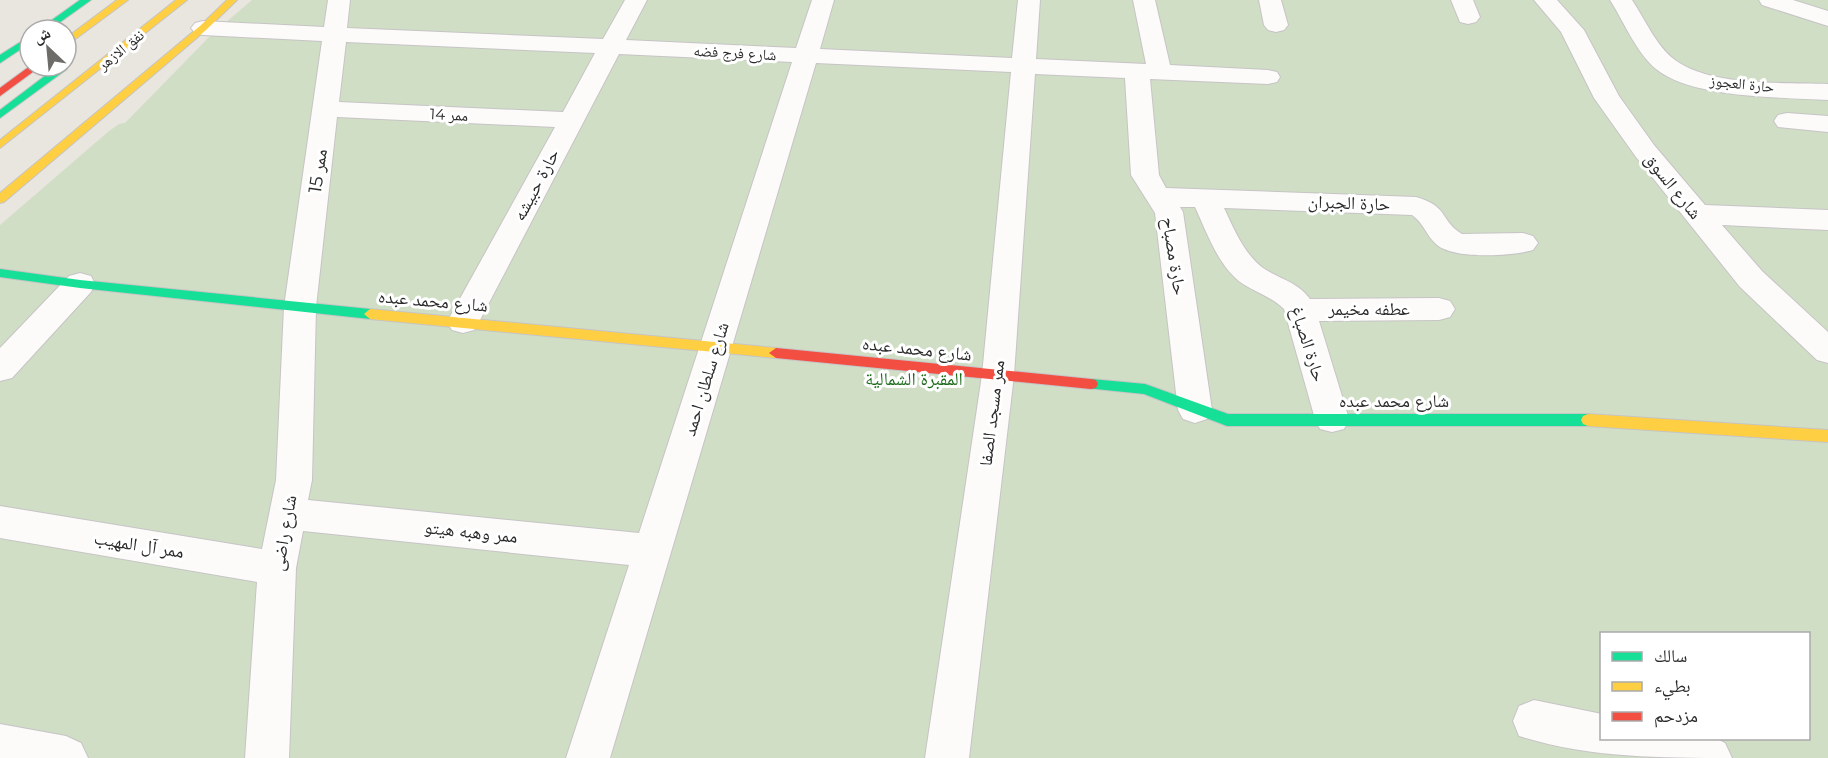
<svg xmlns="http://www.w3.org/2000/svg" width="1828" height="758" font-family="Montserrat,'Noto Naskh Arabic',sans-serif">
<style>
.cemetery{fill:#d1dec6;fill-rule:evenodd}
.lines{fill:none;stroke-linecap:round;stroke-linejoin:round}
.street-casing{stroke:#c6c4c5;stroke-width:2}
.fast-casing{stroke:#c6c4c5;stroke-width:2}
.slow-casing{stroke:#c6c4c5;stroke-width:2}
.jam-casing{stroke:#c6c4c5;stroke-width:2}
.street{fill:#fcfbfa;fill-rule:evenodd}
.fast{fill:#16e098;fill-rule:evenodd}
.slow{fill:#ffcf43;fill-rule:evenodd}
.jam{fill:#f24e42;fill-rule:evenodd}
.labels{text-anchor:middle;stroke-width:6;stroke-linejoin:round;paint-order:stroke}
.far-street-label{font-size:15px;fill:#2a2a2a;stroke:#fff}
.street-label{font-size:18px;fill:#2a2a2a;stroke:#fff}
.park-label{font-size:18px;fill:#196917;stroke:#fff}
</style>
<rect width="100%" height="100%" fill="#e9e6df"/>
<path class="cemetery" d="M 252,0 L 1828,0 L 1828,758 L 0,758 L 0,225 L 109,131 L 119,124 L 125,123 L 211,35 ZM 1602,634 L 1808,634 L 1808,738 L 1602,738 Z"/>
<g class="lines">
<defs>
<path id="street" d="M 328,0 L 350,0 L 347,28 L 603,39 L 625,0 L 647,0 L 626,40 L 796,48 L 812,0 L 834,0 L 820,49 L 1012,58 L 1018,0 L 1040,0 L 1036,59 L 1146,64 L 1133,0 L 1155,0 L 1170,65 L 1268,70 L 1277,72 L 1280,77 L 1277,82 L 1268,84 L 1150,79 L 1159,175 L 1166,188 L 1416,197 C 1449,206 1440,221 1462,234 L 1523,233 L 1533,236 L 1538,243 L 1533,250 C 1512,256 1453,260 1436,244 C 1426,235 1423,222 1412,215 L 1224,208 C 1234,229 1244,254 1263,268 C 1279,279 1298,282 1310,299 L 1439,298 L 1450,301 L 1455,309 L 1450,317 L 1439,320 L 1319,321 L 1349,419 L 1344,429 L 1332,432 L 1320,429 L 1315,419 L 1284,309 C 1272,297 1257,293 1243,284 C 1219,268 1207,233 1195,207 L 1180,207 L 1183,212 L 1212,410 L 1207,419 L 1195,423 L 1183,419 L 1178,410 L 1155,213 L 1131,175 L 1125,78 L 1035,74 L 1014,375 L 969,758 L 925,758 L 982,375 L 1011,72 L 816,63 L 610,758 L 566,758 L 629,565 L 303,531 L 296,568 L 289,758 L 245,758 L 257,582 L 0,538 L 0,506 L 262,549 L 276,480 L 284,307 L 322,41 L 203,35 L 195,33 L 191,28 L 195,23 L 203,21 L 324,27 ZM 346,42 L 595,53 L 563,112 L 339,102 ZM 619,54 L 792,62 L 639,533 L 308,500 L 312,480 L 316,307 L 337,117 L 555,127 L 447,322 L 452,330 L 463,333 L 474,330 L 479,322 Z
M 1259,0 L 1281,0 L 1288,25 L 1284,30 L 1276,32 L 1268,30 L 1264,25 Z
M 1451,0 L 1473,0 L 1480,17 L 1476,22 L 1468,24 L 1460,22 Z
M 1534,0 L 1557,0 L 1584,30 L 1619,96 L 1654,145 L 1705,205 L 1828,210 L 1828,230 L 1722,225 L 1762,271 L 1828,332 L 1828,363 L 1817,360 L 1740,287 L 1636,157 L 1594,98 L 1561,32 Z
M 1610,0 L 1632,0 C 1645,19 1656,46 1675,60 C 1712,87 1784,82 1828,84 L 1828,100 C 1782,97 1693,99 1656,69 C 1636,52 1624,22 1610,0 Z
M 1759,0 L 1793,0 L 1828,11 L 1828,26 L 1762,5 Z
M 1787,113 L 1828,116 L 1828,132 L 1778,127 L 1774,121 L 1778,115 Z
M 80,273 L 91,276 L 95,284 L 91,292 L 12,378 L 0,381 L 0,348 L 69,276 Z
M 1534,700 L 1602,714 L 1602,738 L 1715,738 L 1725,743 L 1732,758 C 1660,758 1587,758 1519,736 L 1513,721 L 1519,706 Z
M 0,724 L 66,736 L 81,743 L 88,758 L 0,758 Z"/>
<path id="fast" d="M 80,0 L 91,0 L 49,30 L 38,30 Z
M 30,36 L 30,43 L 0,63 L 0,55 Z
M 67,65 L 67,69 L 0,118 L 0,110 L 58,66 Z
M 0,269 L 80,280 L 370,309 L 376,314 L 370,319 L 80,288 L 0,277 Z
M 1091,379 L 1145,384 L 1228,414 L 1588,414 L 1593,416 L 1595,420 L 1593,424 L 1588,426 L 1227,426 L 1144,394 L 1086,388 L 1084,384 L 1086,380 Z"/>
<path id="slow" d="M 117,0 L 128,0 L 66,46 L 66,38 Z
M 176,0 L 187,0 L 0,148 L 0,140 Z
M 227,0 L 237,0 L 206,30 L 4,202 L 0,203 L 0,193 L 200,26 Z
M 370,309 L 776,348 L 783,353 L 776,358 L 370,319 L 364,314 Z
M 1588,414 L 1828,430 L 1828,442 L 1588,426 L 1583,424 L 1581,420 L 1583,416 Z"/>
<path id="jam" d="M 30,66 L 41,66 L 0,96 L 0,88 Z
M 776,348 L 1091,379 L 1096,380 L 1098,384 L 1096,388 L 1091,389 L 776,358 L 769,353 Z"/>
</defs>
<use href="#street" class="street-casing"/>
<use href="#fast" class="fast-casing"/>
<use href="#slow" class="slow-casing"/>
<use href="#jam" class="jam-casing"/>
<use href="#street" class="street"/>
<use href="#fast" class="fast"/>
<use href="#slow" class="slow"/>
<use href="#jam" class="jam"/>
</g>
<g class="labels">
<g class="far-street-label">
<text transform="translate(121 50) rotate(-39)" y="5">نفق الازهر</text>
<text transform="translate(735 53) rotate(3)" y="5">شارع فرج فضه</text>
<text transform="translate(1742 84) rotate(6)" y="5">حارة العجوز</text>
<text transform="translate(449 115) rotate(3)" y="5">ممر 14</text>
</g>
<g class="street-label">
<text transform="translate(318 171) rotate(-82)" y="6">ممر 15</text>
<text transform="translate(536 185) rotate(-62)" y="6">حارة حبيشه</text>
<text transform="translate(1673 186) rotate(51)" y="6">شارع السوق</text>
<text transform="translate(1349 203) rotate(2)" y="6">حارة الجبران</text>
<text transform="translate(1174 256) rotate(81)" y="6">حارة مصباح</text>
<text transform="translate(433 301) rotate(5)" y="6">شارع محمد عبده</text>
<text x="1369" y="315">عطفه مخيمر</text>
<text transform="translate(1308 344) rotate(72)" y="6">حارة الصباغ</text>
<text transform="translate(917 349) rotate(6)" y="6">شارع محمد عبده</text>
<text transform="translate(706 379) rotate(-73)" y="6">شارع سلطان احمد</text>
<text x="1394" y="407">شارع محمد عبده</text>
<text transform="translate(992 413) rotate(-83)" y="6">ممر مسجد الصفا</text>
<text transform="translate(471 532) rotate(6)" y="6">ممر وهبه هيتو</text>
<text transform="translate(284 533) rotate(-80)" y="6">شارع راضى</text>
<text transform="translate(139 545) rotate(9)" y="6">ممر آل المهيب</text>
</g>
<g class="park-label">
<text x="914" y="385">المقبرة الشمالية</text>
</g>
</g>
<rect x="1600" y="632" width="210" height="108" fill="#ffffff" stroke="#aaaaaa" stroke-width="1.5"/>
<rect x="1612" y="652" width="30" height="9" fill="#16e098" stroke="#aaaaaa" stroke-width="1.5"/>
<text x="1654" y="662" font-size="18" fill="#2a2a2a">سالك</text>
<rect x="1612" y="682" width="30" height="9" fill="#ffcf43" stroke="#aaaaaa" stroke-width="1.5"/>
<text x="1654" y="692" font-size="18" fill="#2a2a2a">بطيء</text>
<rect x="1612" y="712" width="30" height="9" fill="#f24e42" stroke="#aaaaaa" stroke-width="1.5"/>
<text x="1654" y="722" font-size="18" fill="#2a2a2a">مزدحم</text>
<g transform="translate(48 48) rotate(334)"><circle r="28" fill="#ffffff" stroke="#aaaaaa" stroke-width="1.5"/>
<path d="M0-4.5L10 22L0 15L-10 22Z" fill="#6d6c69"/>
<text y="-9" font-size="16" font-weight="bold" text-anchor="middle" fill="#2a2a2a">ش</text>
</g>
</svg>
